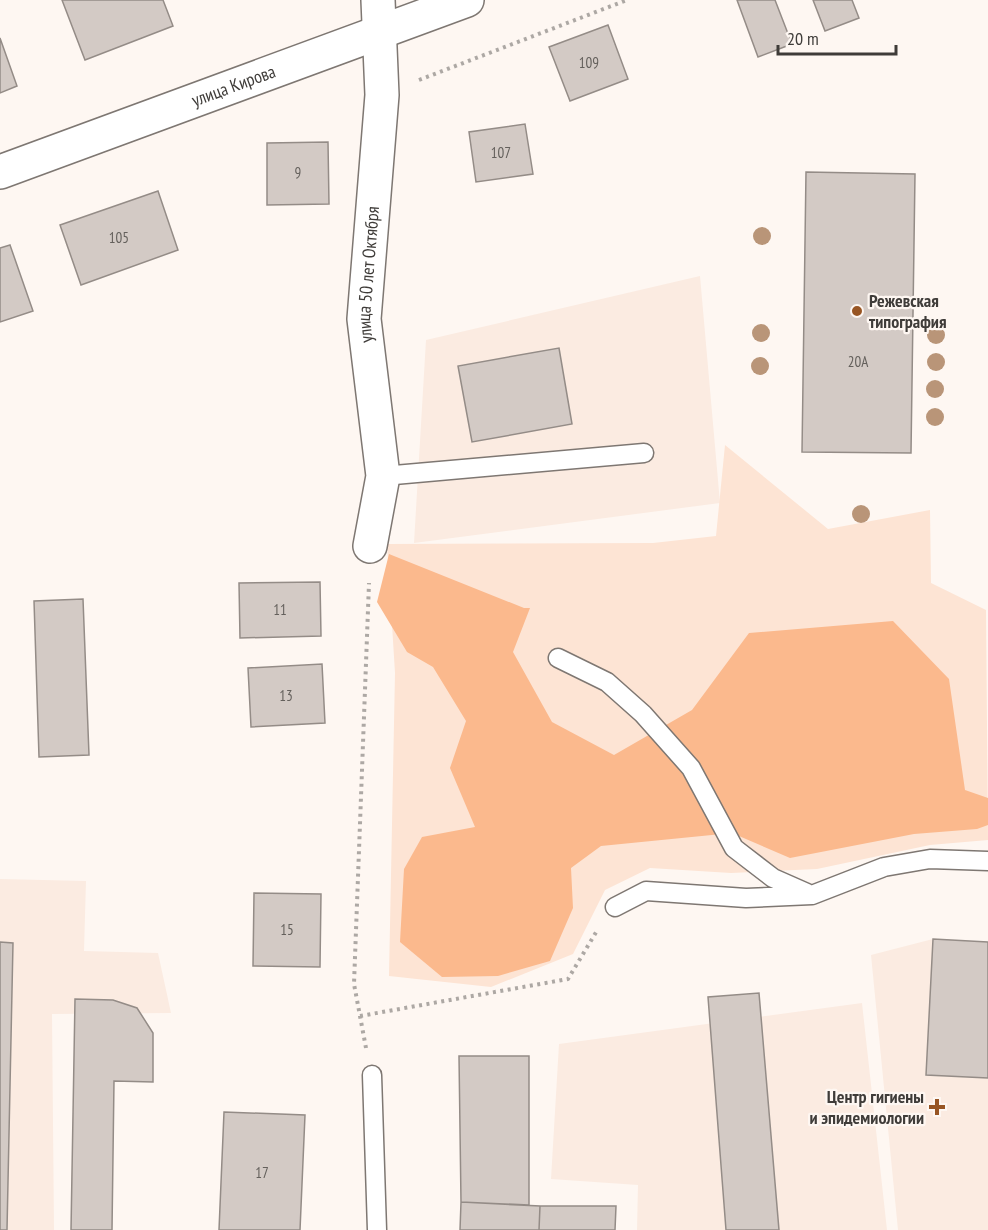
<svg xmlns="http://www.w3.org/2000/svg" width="988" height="1230" font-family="'PT Sans Narrow',sans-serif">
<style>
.built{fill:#fbebe1}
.green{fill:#fde4d4}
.forest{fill:#fbb98d}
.building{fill:#d3cac5;stroke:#948c87;stroke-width:1.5}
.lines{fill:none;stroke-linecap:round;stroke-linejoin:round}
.service-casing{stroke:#7e7772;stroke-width:21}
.minor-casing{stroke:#7e7772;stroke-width:36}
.path{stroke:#ada8a4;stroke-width:4;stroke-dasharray:3 4.5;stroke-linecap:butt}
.service{stroke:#fff;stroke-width:18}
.minor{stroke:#fff;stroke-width:33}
.tree{fill:#b99578}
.poi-dot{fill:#985523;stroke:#fef7f2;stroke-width:2}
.labels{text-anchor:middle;stroke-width:4.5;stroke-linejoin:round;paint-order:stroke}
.number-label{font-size:15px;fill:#64605c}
.street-label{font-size:18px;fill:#3f3c39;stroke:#fef7f2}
.poi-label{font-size:18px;font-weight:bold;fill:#3f3c39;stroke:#fef7f2;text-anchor:start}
</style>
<rect width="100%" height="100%" fill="#fef7f2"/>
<path class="built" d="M 700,276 L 720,503 L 414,543 L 426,340 Z
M 0,879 L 86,881 L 84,951 L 158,953 L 171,1013 L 52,1014 L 54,1230 L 0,1230 Z
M 933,939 L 988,942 L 988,1230 L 898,1230 L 871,955 Z
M 862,1003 L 887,1230 L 637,1230 L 638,1185 L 551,1179 L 559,1044 Z"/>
<path class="green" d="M 725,445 L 828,529 L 930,510 L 931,583 L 986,610 L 988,840 L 930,845 L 817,869 L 731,873 L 650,868 L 605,890 L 573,954 L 491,987 L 389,976 L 395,673 L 387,544 L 653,543 L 716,536 Z"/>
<path class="forest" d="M 389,554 L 524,608 L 530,608 L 513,652 L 552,722 L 614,755 L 692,710 L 749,633 L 893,621 L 949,679 L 965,790 L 988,798 L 988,825 L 977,829 L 914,834 L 790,858 L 732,833 L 601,846 L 571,868 L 573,908 L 550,961 L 498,976 L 442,977 L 400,942 L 404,869 L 422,837 L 475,827 L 450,768 L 466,721 L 433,667 L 407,652 L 377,602 Z"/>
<path class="building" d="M 62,0 L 163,0 L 173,26 L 85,60 Z
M 737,0 L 775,0 L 792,44 L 758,57 Z
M 813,0 L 852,0 L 859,18 L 825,31 Z
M 608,25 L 628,79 L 570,101 L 549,47 Z
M 0,38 L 17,86 L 0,93 Z
M 525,124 L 533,174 L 476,182 L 469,132 Z
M 328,142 L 329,204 L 267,205 L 267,143 Z
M 806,172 L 915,174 L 911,453 L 802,452 Z
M 158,191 L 178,250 L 81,285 L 60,225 Z
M 10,245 L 33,311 L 0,322 L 0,248 Z
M 559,348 L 572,424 L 472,442 L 458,366 Z
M 320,582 L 321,636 L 240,638 L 239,583 Z
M 83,599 L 89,755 L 39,757 L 34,601 Z
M 322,664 L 325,723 L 251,727 L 248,668 Z
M 254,893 L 321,894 L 320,967 L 253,966 Z
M 933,939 L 988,942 L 988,1078 L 926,1075 Z
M 0,942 L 13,943 L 7,1230 L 0,1230 Z
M 759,993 L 779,1230 L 726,1230 L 708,997 Z
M 75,999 L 113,1000 L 137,1008 L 153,1033 L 153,1082 L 114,1081 L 112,1230 L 71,1230 Z
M 459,1056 L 529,1056 L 529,1205 L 461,1202 Z
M 224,1112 L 305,1115 L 300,1230 L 219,1230 Z
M 461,1202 L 540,1206 L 539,1230 L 460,1230 Z
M 540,1206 L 616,1206 L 615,1230 L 539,1230 Z"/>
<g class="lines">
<defs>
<path id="service" d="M 383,476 L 644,453
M 558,658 L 607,682 L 643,714 L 691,768 L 734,848 L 773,878 L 807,893
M 615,907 L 646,891 L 746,898 L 812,895 L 884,867 L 930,859 L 988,861
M 372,1075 L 377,1230"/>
<g id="minor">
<path id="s1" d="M 0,172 L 467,0"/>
<path id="s2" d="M 370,546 L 383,476 L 364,319 L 382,95 L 378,0"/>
</g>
</defs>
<use href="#service" class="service-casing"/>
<use href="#minor" class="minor-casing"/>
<path class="path" d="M 419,80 L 627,0
M 360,1016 L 568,979 L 598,929
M 366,1048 L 354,984 L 369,583"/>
<use href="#service" class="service"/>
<use href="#minor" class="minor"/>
</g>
<g class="tree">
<circle cx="762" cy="236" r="9"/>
<circle cx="761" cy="333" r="9"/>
<circle cx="936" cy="335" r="9"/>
<circle cx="936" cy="362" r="9"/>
<circle cx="760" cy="366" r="9"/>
<circle cx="935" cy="389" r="9"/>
<circle cx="935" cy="417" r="9"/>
<circle cx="861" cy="514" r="9"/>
</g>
<g class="poi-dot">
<circle cx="857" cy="311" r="6"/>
<path d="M934 1098h6v6h6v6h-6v6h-6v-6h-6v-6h6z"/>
</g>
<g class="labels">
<g class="number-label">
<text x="589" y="68">109</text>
<text x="501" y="158">107</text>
<text x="298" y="178">9</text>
<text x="119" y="243">105</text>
<text x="858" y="367">20А</text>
<text x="280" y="615">11</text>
<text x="286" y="701">13</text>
<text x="287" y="935">15</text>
<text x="262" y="1178">17</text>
</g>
<g class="street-label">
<text dy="6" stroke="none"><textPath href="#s1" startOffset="249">улица Кирова</textPath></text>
<text dy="6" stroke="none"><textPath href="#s2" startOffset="274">улица 50 лет Октября</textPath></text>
</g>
<g class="poi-label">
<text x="869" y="307">Режевская<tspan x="869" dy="21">типография</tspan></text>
<text x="924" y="1103" text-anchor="end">Центр гигиены<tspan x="924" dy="21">и эпидемиологии</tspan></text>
</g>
</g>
<path d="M778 45v9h118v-9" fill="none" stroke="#3f3c39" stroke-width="3"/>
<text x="787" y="45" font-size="18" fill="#3f3c39" stroke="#fef7f2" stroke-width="4.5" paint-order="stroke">20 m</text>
</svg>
